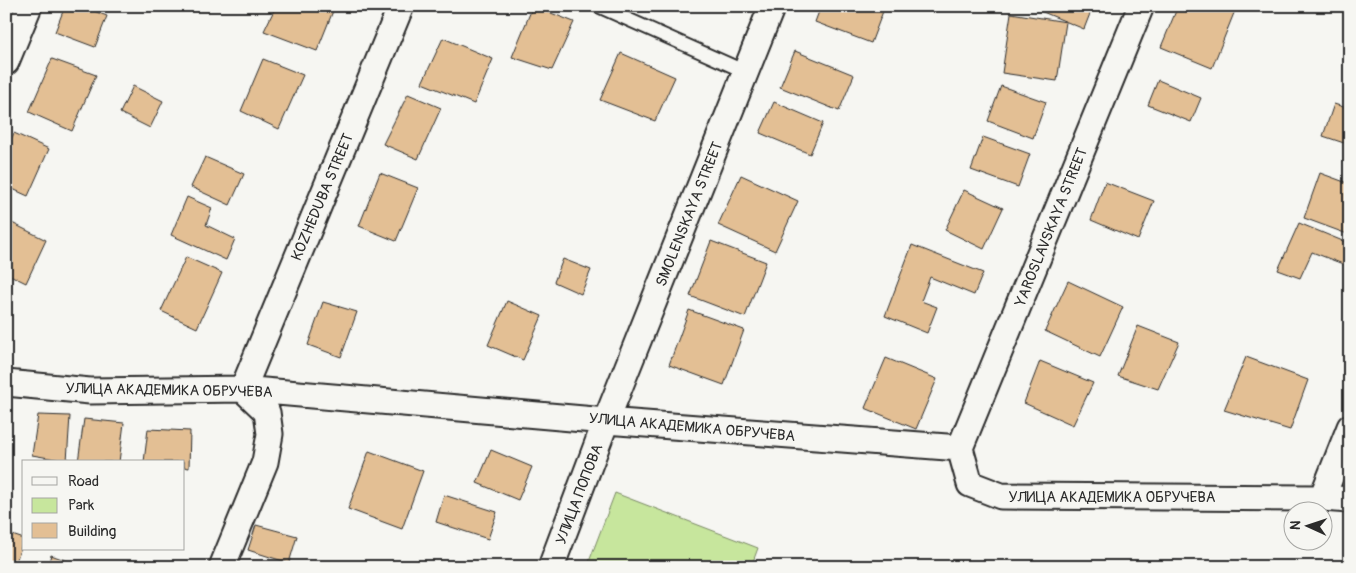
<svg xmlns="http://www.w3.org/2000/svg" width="1356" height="573" font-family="Pangolin,sans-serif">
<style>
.green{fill:#c7e69d;stroke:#798864}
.building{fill:#e3bf94;stroke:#2b2b2b}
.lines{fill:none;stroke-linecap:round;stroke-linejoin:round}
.service-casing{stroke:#2b2b2b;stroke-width:16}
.minor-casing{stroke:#2b2b2b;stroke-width:29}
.service{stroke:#f6f6f2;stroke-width:12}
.minor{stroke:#f6f6f2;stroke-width:25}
.labels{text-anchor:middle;stroke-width:4;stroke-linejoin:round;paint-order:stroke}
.street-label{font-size:15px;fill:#2b2b2b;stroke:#f6f6f2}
</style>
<rect width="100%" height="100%" fill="#f6f6f2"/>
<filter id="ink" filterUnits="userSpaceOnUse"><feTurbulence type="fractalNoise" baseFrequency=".02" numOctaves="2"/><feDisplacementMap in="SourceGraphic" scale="10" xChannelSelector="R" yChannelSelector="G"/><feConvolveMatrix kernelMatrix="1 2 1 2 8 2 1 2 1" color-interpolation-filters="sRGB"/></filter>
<g filter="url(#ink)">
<path class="green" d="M 615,493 L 758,548 L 751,567 L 587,567 Z"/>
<path class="building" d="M 65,6 L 81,6 L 107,16 L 95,47 L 55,32 Z
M 276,6 L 335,6 L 317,51 L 264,31 Z
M 533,6 L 574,22 L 552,70 L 512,57 Z
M 821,6 L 885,6 L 871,43 L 815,22 Z
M 1040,6 L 1093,6 L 1084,29 L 1038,10 Z
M 1178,6 L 1231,6 L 1236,8 L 1212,68 L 1161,47 Z
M 1011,13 L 1066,22 L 1057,81 L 1002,73 Z
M 443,38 L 493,59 L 474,104 L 422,83 Z
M 795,51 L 854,75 L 839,111 L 780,87 Z
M 621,53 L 675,77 L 655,121 L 600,100 Z
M 52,59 L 96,75 L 72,131 L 29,112 Z
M 263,59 L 303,75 L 279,129 L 241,111 Z
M 1158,80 L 1201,98 L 1191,122 L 1148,105 Z
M 133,86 L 163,101 L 150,128 L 120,113 Z
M 1001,86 L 1046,102 L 1033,138 L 988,121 Z
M 408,94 L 441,108 L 418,159 L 383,144 Z
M 774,102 L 823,123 L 810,154 L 760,133 Z
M 1334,104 L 1350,109 L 1350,145 L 1323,136 Z
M 14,133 L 49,149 L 28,196 L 6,186 L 6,150 Z
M 983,137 L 1030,154 L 1018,187 L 971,170 Z
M 205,157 L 244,174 L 230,205 L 191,187 Z
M 380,173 L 418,188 L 396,241 L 359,226 Z
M 1320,173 L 1350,184 L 1350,235 L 1304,218 Z
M 741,175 L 798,201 L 775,251 L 718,225 Z
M 1105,182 L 1154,201 L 1138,240 L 1091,220 Z
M 964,190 L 1003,208 L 984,249 L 945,230 Z
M 187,197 L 212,208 L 206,225 L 235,239 L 226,260 L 171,235 Z
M 6,220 L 46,240 L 26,283 L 6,273 Z
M 1299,223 L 1350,244 L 1350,262 L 1348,266 L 1312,252 L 1300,278 L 1278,270 Z
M 711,241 L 766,262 L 745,317 L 690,296 Z
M 912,245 L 983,273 L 974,295 L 930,277 L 921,301 L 937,307 L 927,333 L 885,316 Z
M 186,257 L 222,273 L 197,328 L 161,311 Z
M 563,259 L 591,270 L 581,294 L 554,282 Z
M 1068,281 L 1123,307 L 1100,357 L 1045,331 Z
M 507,301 L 542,316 L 523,360 L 488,345 Z
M 323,302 L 357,312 L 341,357 L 308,345 Z
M 689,310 L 744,330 L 724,385 L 669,365 Z
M 1138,326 L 1179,342 L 1158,389 L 1118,376 Z
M 1246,357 L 1308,380 L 1290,430 L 1224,410 Z
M 886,358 L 937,379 L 916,429 L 865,408 Z
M 1040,361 L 1093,383 L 1073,425 L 1024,403 Z
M 38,415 L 70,416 L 67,461 L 32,455 Z
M 84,419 L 124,423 L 119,462 L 78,462 Z
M 148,429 L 190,431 L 189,468 L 184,467 L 184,462 L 144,462 Z
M 491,450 L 532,467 L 518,500 L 477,483 Z
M 369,451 L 423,471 L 402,529 L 348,509 Z
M 444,495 L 497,512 L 488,539 L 436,522 Z
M 256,525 L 297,536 L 289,563 L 248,550 Z
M 6,533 L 24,539 L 14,567 L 6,567 Z
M 51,555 L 84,567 L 47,567 Z"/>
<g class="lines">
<defs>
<path id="service" d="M 598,6 L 746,72"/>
<path id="minor" d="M 6,62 L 29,6
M 6,383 L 90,391 L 243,389 L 606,421 L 960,448 L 970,484 L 1001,496 L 1322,498 L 1350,500
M 960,448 L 1141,6
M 1322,498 L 1350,427
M 222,567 L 265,462 L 270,434 L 267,412 L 243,389 L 401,6
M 551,567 L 606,421 L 772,6"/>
</defs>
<use href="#service" class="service-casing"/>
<use href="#minor" class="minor-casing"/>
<use href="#service" class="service"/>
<use href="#minor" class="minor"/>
</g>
</g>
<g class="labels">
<g class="street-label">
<text transform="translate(322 197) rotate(-67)" y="5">KOZHEDUBA STREET</text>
<text transform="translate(689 214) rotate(-68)" y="5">SMOLENSKAYA STREET</text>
<text transform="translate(1051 227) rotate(-68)" y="5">YAROSLAVSKAYA STREET</text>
<text transform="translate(169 390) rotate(1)" y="5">УЛИЦА АКАДЕМИКА ОБРУЧЕВА</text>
<text transform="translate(692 427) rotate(5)" y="5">УЛИЦА АКАДЕМИКА ОБРУЧЕВА</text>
<text transform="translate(579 494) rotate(-69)" y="5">УЛИЦА ПОПОВА</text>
<text x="1112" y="502">УЛИЦА АКАДЕМИКА ОБРУЧЕВА</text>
</g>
</g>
<rect width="1356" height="573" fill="none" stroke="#f6f6f2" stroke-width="25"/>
<rect x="12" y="12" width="1331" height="548" fill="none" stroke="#2b2b2b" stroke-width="2" filter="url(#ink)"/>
<rect x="22" y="460" width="162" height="90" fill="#f6f6f2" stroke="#a5a5a2"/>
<rect x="32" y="477" width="25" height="8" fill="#f6f6f2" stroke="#a5a5a2"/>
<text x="68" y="486" font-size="15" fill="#2b2b2b">Road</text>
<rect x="32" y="498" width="25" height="15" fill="#c7e69d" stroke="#a5a5a2"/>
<text x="68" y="510" font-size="15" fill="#2b2b2b">Park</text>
<rect x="32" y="523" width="25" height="15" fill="#e3bf94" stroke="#a5a5a2"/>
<text x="68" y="536" font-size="15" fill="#2b2b2b">Building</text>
<g transform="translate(1308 526) rotate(273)"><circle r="24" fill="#f6f6f2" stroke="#a5a5a2"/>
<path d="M0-4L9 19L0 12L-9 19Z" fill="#2b2b2b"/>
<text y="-8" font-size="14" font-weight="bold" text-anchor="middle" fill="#2b2b2b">N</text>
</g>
</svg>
